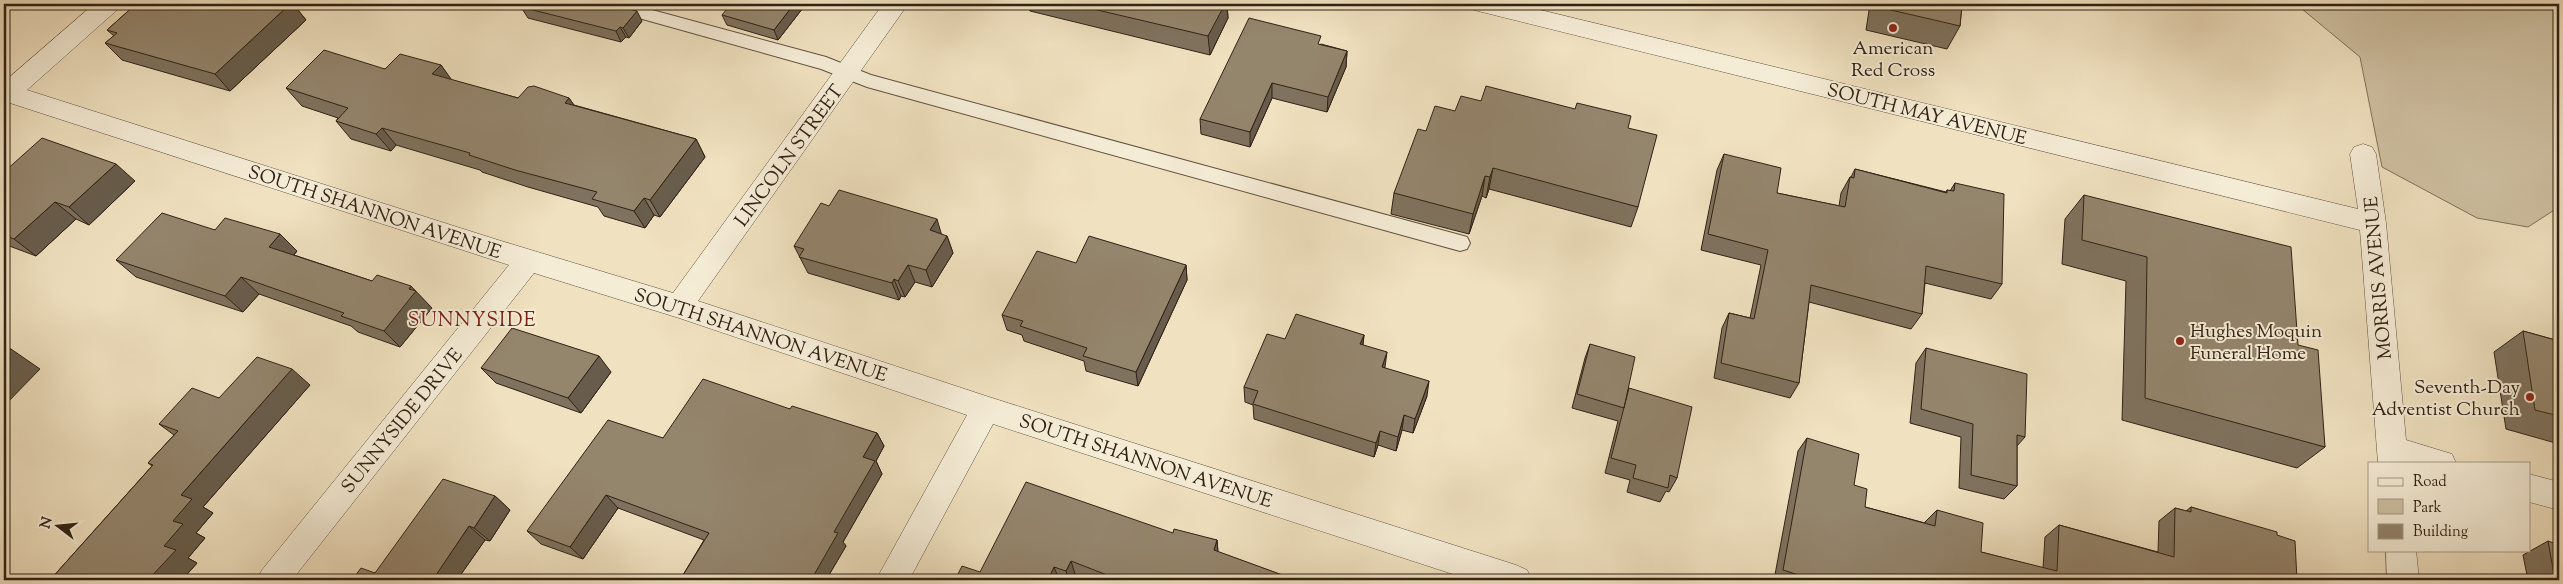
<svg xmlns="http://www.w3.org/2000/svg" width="2563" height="584" font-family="'Sorts Mill Goudy',serif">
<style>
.green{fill:#cfc1a3;stroke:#80725c}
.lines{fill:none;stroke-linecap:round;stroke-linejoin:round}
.lane-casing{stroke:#60523f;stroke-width:2}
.street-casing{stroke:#60523f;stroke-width:1}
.lane{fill:#f5ecd6;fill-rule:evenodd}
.street{fill:#f5ecd6;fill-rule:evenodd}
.wall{fill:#7f725e;stroke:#302214}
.shaded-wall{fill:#685d4c;stroke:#302214}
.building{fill:#94856d;stroke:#302214}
.poi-dot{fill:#8f2418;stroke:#f5ecd6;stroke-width:2}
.labels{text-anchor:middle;stroke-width:4;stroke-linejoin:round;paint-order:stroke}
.poi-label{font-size:19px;fill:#302214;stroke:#f5ecd6}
.street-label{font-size:19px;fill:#302214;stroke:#f5ecd6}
.neighbourhood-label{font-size:20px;letter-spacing:1px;fill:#7a1f14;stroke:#f5ecd6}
</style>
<rect width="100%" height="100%" fill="#f0e1c0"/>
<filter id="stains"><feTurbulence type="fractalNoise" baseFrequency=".004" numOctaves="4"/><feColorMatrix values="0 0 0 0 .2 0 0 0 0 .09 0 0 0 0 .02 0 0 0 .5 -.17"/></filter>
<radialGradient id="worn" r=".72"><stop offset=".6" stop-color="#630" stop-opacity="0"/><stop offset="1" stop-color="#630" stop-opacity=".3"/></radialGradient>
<path class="green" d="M 2296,4 L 2559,4 L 2559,207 L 2528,227 L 2477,218 L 2382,167 L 2360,57 Z"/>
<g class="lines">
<defs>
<path id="lane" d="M 600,4 L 630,4 L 826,57 L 871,75 L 1460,235 L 1467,237 L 1470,243 L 1467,249 L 1460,251 L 867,87 L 821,69 L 603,8 Z"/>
<path id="street" d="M 94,4 L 121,4 L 117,10 L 27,90 L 498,240 L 673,293 L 883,4 L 908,4 L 698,301 L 986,396 L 1516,565 L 1527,570 L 1532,580 L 1471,580 L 993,424 L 909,580 L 876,580 L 967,415 L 679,318 L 534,273 L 292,580 L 257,580 L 262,570 L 509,265 L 10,103 L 4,105 L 4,82 Z
M 1470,4 L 1516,4 L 2358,209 L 2350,154 L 2354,147 L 2363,144 L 2372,147 L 2376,154 L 2386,223 L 2406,440 L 2452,454 L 2456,463 L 2378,463 L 2360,230 L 1482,12 L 1474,10 Z
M 2529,474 L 2559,482 L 2559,510 L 2529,502 Z
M 2386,550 L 2416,550 L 2419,580 L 2387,580 Z"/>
</defs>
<use href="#lane" class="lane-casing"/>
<use href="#street" class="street-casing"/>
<use href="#lane" class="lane"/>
<use href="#street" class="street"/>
</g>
<path class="wall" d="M 136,4 L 293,4 L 306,20 L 230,91 L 122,60 L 105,43 L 114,36 L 107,30 Z
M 636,4 L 656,4 L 652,8 Z
M 806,4 L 778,40 L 727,25 L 722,15 Z
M 1028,4 L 1227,4 L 1228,18 L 1210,55 L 1030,11 Z
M 1870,4 L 1962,4 L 1960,26 L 1947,49 L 1866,30 Z
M 521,7 L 642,21 L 629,38 L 626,37 L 621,42 L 528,18 Z
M 1321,44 L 1347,51 L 1346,67 L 1327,112 L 1272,98 L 1250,147 L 1201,134 L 1200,119 Z
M 441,65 L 451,80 L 518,98 L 569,98 L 574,105 L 696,139 L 705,157 L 660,217 L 654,215 L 645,228 L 604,216 L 598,207 L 528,187 L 482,172 L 480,170 L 396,145 L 391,151 L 351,139 L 336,121 L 338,118 L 302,106 L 286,88 L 385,69 Z
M 1481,101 L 1628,128 L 1638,207 L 1631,227 L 1489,189 L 1486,198 L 1482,196 L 1469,234 L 1391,214 L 1394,193 L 1426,131 Z
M 1724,154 L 1777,193 L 1839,206 L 1841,193 L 1850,177 L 1851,177 L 1855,169 L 1946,192 L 1947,190 L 1950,191 L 1955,183 L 2002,284 L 1991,299 L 1925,283 L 1922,314 L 1911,329 L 1809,302 L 1799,383 L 1790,398 L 1714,378 L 1722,328 L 1729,313 L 1750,318 L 1761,265 L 1701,250 L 1717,170 Z
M 4,172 L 135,181 L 89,225 L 76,219 L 36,256 L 4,244 Z
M 2084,195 L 2298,345 L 2325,447 L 2297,468 L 2122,420 L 2126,281 L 2062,264 L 2065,219 Z
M 215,230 L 280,234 L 297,251 L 294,255 L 372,281 L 415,291 L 432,308 L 400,347 L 358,332 L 351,326 L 259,294 L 243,312 L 136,277 L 116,260 Z
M 942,235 L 947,236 L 953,253 L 932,287 L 915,282 L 905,297 L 901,296 L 899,300 L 808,273 L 794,246 Z
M 1076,263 L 1186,265 L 1187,280 L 1138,386 L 1086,371 L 1084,361 L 1024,341 L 1022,335 L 1007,330 L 1002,315 Z
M 2523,331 L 2559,341 L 2559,444 L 2506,429 L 2494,352 Z
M 1364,335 L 1363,345 L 1385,368 L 1427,396 L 1413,433 L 1402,430 L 1396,451 L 1378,445 L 1374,457 L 1254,419 L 1253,405 L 1245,402 L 1244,387 L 1285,339 Z
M 1590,344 L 1627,394 L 1629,388 L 1677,478 L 1669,492 L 1666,491 L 1660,502 L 1627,492 L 1630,480 L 1605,473 L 1618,421 L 1572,408 L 1585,358 Z
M 1926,348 L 2025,437 L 2017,446 L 2017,486 L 2004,499 L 1959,488 L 1961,437 L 1910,423 L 1916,363 Z
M 481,368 L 611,372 L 581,413 L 496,383 Z
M 310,385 L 203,507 L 213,513 L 196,533 L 205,538 L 188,558 L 197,563 L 182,580 L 50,580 L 152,466 L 148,463 L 174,435 L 159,424 L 219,398 Z
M 790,409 L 877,433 L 884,446 L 876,461 L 882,474 L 843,542 L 846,546 L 826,580 L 680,580 L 704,540 L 618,508 L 583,559 L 541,544 L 527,531 L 663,438 Z
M 1807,438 L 1854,485 L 1865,507 L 1925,523 L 1925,522 L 1937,510 L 1981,552 L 2043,568 L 2045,537 L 2059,525 L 2158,552 L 2159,521 L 2175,508 L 2186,511 L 2191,507 L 2277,535 L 2297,580 L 1774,580 L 1798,451 Z
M 495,496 L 510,510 L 490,541 L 485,540 L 457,580 L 352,580 L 375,573 Z
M 1173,533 L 1217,540 L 1218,552 L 1296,580 L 1092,580 L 1075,574 L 1071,580 L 1062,580 L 1059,579 L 1058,580 L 955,580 L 980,572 Z
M 2548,541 L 2559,580 L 2528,580 L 2523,555 Z"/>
<path class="shaded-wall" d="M 290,4 L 293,4 L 306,20 L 230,91 L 215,74 Z
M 650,4 L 656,4 L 652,8 Z
M 794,4 L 806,4 L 778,40 L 774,30 Z
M 1220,4 L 1227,4 L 1228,18 L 1210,55 L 1208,36 Z
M 637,11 L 642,21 L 629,38 L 623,28 Z
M 620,27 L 626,37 L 621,42 L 616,31 Z
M 1347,51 L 1346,67 L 1327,112 L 1328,97 Z
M 441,65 L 454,83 L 432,74 Z
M 1272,83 L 1272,98 L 1250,147 L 1250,132 Z
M 569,98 L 581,116 L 565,103 Z
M 382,128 L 396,145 L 391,151 L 376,134 Z
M 696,139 L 705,157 L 660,217 L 650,200 Z
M 116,164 L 135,181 L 89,225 L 69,207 Z
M 1493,168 L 1489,189 L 1486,198 L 1490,177 Z
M 1485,176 L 1482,196 L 1469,234 L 1473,214 Z
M 644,198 L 654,215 L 645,228 L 634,211 Z
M 55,202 L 76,219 L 36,256 L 14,239 Z
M 937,219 L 942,236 L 930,230 Z
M 280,234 L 297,251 L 286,263 L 269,247 Z
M 947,236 L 953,253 L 932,287 L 926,270 Z
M 908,265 L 915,282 L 905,297 L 898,281 Z
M 1186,265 L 1187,280 L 1138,386 L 1136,372 Z
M 241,277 L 259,294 L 243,312 L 225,296 Z
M 894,279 L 901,296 L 899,300 L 892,283 Z
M 411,286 L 432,308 L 400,347 L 384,331 Z
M 1364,335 L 1362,350 L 1360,344 Z
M 11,349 L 40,369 L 4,406 L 4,356 Z
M 1387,352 L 1385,367 L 1380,382 L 1382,367 Z
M 599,356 L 611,372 L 581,413 L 568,398 Z
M 292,369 L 310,385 L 203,507 L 213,513 L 196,533 L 205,538 L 188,558 L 197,563 L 182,580 L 148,580 L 164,546 L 181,495 Z
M 1429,381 L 1427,396 L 1413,433 L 1415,419 Z
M 1404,415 L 1402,430 L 1396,451 L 1398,437 Z
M 1380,431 L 1378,445 L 1374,457 L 1376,443 Z
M 877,433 L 884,446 L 876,461 L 882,474 L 843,542 L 846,546 L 826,580 L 811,580 L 834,532 L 863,457 Z
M 606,495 L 618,508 L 583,559 L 570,547 Z
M 495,496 L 510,510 L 490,541 L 474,528 Z
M 469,526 L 485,540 L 457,580 L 443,580 L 436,575 Z
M 1217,540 L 1218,553 L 1214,550 Z
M 1071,561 L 1075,574 L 1071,580 L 1069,580 L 1066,571 Z
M 1054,567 L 1059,579 L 1058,580 L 1048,580 Z
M 433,574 L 442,580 L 429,580 Z
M 771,575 L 775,580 L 768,580 Z"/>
<path class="building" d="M 136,4 L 290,4 L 215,74 L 105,43 L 117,33 L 107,30 Z
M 524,4 L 612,4 L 637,11 L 623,28 L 620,27 L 616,31 L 521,7 Z
M 731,4 L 794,4 L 774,30 L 722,15 Z
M 1072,4 L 1225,4 L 1208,36 Z
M 1878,4 L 1962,4 L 1960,26 L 1878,7 Z
M 1249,18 L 1321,36 L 1318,44 L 1347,51 L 1328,97 L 1272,83 L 1250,132 L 1200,119 Z
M 324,50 L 385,69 L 400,54 L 441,65 L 432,74 L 518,98 L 528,87 L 534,86 L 569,98 L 565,103 L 696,139 L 650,200 L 644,198 L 634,211 L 592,199 L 597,192 L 515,170 L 469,155 L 470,153 L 382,128 L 376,134 L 336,121 L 348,108 L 286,88 Z
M 1486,86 L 1575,109 L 1577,103 L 1631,116 L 1628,128 L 1657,135 L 1638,207 L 1493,168 L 1490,177 L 1485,176 L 1473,214 L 1394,193 L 1418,129 L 1426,131 L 1435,106 L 1455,111 L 1461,96 L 1481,101 Z
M 42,138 L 116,164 L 69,207 L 55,202 L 14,239 L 4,235 L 4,172 Z
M 1724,154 L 1781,168 L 1777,193 L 1845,207 L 1850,177 L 1854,178 L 1855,169 L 1947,193 L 1947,190 L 1954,191 L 1955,183 L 2004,194 L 2002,284 L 1926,266 L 1922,314 L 1811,285 L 1799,383 L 1721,363 L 1729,313 L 1754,319 L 1768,250 L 1708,234 Z
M 839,190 L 937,219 L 930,230 L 947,236 L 926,270 L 908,265 L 898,281 L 894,279 L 892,283 L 799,257 L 804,249 L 794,246 L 821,203 L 829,206 Z
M 2084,195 L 2291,247 L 2298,345 L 2318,350 L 2325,447 L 2145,398 L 2147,257 L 2082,240 Z
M 162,213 L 215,230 L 225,218 L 280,234 L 269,247 L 372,281 L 377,275 L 411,286 L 409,289 L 416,291 L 384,331 L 341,316 L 344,313 L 241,277 L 225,296 L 116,260 Z
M 1089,236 L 1186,265 L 1136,372 L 1083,356 L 1087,348 L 1020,326 L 1023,321 L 1002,315 L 1037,251 L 1076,263 Z
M 1296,314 L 1364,335 L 1360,344 L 1387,352 L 1382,367 L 1429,381 L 1415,419 L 1404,415 L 1398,437 L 1380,431 L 1376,443 L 1253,404 L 1258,391 L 1244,387 L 1267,334 L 1285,339 Z
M 512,328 L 599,356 L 568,398 L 481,368 Z
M 2523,331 L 2559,341 L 2559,416 L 2535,410 Z
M 1590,344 L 1635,357 L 1624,408 L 1577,394 Z
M 4,346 L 11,349 L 4,356 Z
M 1926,348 L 2027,374 L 2025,437 L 2017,435 L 2017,486 L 1971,475 L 1973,424 L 1921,409 Z
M 257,357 L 292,369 L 181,495 L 192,499 L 173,521 L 183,524 L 164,546 L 176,550 L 148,580 L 50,580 L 153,465 L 148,463 L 178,431 L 159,424 L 192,388 L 219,398 Z
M 703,379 L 790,409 L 792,406 L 877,433 L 863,457 L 875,461 L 834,532 L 838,533 L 811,580 L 786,580 L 771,575 L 768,580 L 680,580 L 709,533 L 606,495 L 570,547 L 527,531 L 608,420 L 663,438 Z
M 1629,388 L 1692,407 L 1677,478 L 1670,475 L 1668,488 L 1633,478 L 1636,465 L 1611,458 Z
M 1807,438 L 1859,454 L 1854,485 L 1867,489 L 1865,507 L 1935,526 L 1937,510 L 1983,523 L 1981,552 L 2057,571 L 2059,525 L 2174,557 L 2175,508 L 2191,512 L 2191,507 L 2277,532 L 2277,535 L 2295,541 L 2297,580 L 1814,580 L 1783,570 Z
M 443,479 L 495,496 L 474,528 L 469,526 L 436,575 L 433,574 L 429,580 L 352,580 L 361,568 L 375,573 Z
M 1026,482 L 1173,533 L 1174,529 L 1217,540 L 1214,550 L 1296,580 L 1120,580 L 1071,561 L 1066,571 L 1054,567 L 1048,580 L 955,580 L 962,566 L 980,572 Z
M 2548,541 L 2559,545 L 2559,580 L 2555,580 Z"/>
<g class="poi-dot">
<circle cx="1893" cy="28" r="5"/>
<circle cx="2180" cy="341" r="5"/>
<circle cx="2530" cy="397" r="5"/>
</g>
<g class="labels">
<g class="poi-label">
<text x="1893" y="54">American<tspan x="1893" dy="22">Red Cross</tspan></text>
<text x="2190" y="337" text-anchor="start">Hughes Moquin<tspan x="2190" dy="22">Funeral Home</tspan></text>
<text x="2520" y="393" text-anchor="end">Seventh-Day<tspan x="2520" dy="22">Adventist Church</tspan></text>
</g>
<g class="street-label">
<text transform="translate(1927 113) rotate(14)" y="7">SOUTH MAY AVENUE</text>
<text transform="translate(788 155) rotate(-54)" y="7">LINCOLN STREET</text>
<text transform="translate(375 211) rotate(18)" y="7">SOUTH SHANNON AVENUE</text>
<text transform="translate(2377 278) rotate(-95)" y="7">MORRIS AVENUE</text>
<text transform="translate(761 334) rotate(18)" y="7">SOUTH SHANNON AVENUE</text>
<text transform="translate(401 420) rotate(-51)" y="7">SUNNYSIDE DRIVE</text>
<text transform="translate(1146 460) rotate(18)" y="7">SOUTH SHANNON AVENUE</text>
</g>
<g class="neighbourhood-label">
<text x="472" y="326">SUNNYSIDE</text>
</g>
</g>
<rect width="2563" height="584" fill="none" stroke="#f0e1c0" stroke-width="20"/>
<rect x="5" y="5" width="2553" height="574" fill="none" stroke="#302214" stroke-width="2.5"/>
<rect x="10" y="10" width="2543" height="564" fill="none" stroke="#302214"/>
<rect x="2368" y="462" width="162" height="90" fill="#f5ecd6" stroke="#a69b88"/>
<rect x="2378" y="478" width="25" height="8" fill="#f5ecd6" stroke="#a69b88"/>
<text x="2413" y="486" font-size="15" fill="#302214">Road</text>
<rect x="2378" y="499" width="25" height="15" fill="#cfc1a3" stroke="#a69b88"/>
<text x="2413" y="512" font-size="15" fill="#302214">Park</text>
<rect x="2378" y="524" width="25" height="15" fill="#94856d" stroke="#a69b88"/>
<text x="2413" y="536" font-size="15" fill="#302214">Building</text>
<g transform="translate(58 526) rotate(286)" stroke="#f5ecd6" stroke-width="4" paint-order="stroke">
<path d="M0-4L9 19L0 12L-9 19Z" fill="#302214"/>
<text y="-8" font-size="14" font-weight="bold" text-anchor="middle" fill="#302214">N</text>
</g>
<rect width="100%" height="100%" filter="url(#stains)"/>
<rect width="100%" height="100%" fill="url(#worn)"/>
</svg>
